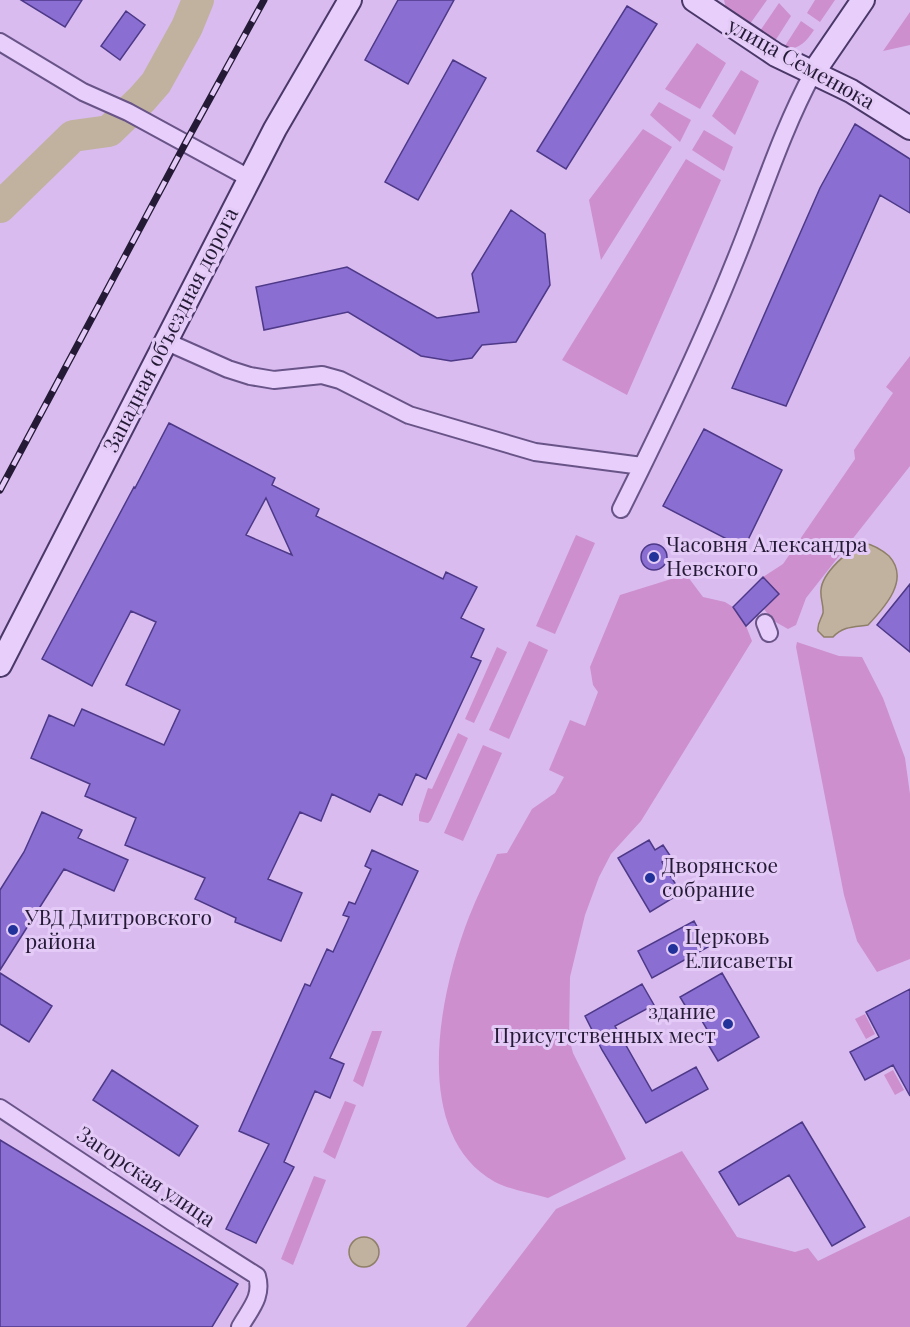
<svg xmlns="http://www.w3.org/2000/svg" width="910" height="1327" font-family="'Playfair Display',serif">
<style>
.green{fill:#cd8fce}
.water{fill:#c0b29f;stroke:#8e7f67;stroke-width:1.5}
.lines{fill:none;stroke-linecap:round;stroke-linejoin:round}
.river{stroke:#c0b29f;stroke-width:32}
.building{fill:#8a6ed1;stroke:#4d3988;stroke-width:1.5;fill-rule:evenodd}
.street-casing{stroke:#695488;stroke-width:20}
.secondary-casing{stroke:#4a3869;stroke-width:26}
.street{stroke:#e7cefb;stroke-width:16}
.secondary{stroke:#e7cefb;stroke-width:22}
.rail-casing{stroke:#241a36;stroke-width:7}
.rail{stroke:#e4cbf7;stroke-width:4.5;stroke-dasharray:14;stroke-linecap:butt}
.poi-dot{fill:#21329a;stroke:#e4cbf7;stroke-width:2}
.labels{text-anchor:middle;stroke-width:6;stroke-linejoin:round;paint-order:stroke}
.street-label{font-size:21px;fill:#241a36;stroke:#e4cbf7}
.poi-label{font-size:21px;fill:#241a36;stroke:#e4cbf7;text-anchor:start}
</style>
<rect width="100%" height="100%" fill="#d9bbf0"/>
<path class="green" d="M 724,0 L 767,0 L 747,28 L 728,16 Z
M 815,0 L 835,0 L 820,22 L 807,13 Z
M 779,3 L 791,16 L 775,41 L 760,31 Z
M 910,12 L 910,45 L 883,51 Z
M 801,21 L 814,30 C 806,42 799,50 783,49 Z
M 697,43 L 726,63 L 700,109 L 665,89 Z
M 741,70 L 759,81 L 735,135 L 712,116 Z
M 659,102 L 691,120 L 680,142 L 650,115 Z
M 643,129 L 672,147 L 601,260 L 589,200 Z
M 704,130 L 733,147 L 724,171 L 692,150 Z
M 686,159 L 721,180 L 627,395 L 562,360 Z
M 910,356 L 910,466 L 806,598 L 796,625 L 788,629 L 772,620 L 764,609 L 779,594 L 763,577 L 783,564 L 855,459 L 854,450 L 893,393 L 886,387 Z
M 576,535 L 595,543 L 555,634 L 536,626 Z
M 681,576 L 688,577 L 703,597 L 725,602 L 733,607 L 746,626 L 752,641 L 641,821 L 611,854 L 599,877 L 585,915 L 570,977 L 569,1038 L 573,1053 L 626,1159 L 548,1198 C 530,1193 511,1190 495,1182 C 409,1133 440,991 469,917 C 477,896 488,875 497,854 L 507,853 L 532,809 L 555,793 L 564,777 L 549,770 L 570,720 L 585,726 L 598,692 L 593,685 L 590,667 L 620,595 Z
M 529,641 L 548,650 L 509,739 L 489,730 Z
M 797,642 L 839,656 L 862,657 L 883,698 L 905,758 L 910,794 L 910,959 L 877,972 L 857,941 L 844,895 L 796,647 Z
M 497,647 L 507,652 L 474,723 L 465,719 Z
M 458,733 L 468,738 L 431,820 L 428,823 L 419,821 L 419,815 L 428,788 L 432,789 Z
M 483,745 L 502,753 L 463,841 L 444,833 Z
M 865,1014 L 875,1034 L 866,1039 L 855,1019 Z
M 372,1031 L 382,1031 L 363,1087 L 353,1081 Z
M 893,1070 L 904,1090 L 895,1095 L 884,1075 Z
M 345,1101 L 356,1105 L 335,1159 L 323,1152 Z
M 682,1151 L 737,1237 L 795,1252 L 808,1248 L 818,1261 L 910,1216 L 910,1327 L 466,1327 L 556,1209 Z
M 314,1176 L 326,1180 L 293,1265 L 281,1259 Z"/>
<path class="water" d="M 864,543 C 874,545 882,550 889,556 C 910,579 886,606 868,625 C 854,627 843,626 833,637 L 824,637 L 818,631 C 817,623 821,620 823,613 C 824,606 820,598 821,590 C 822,573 849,549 864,543 Z
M349 1252a15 15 0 1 1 30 0a15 15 0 1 1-30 0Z"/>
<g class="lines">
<path class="river" d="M 0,207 L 73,136 L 109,131 L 142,99 L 156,83 L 187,27 L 198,0"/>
</g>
<path class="building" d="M 21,0 L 82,0 L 65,27 Z
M 398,0 L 454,0 L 408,84 L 365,60 Z
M 627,6 L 657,24 L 566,169 L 537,151 Z
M 126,11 L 145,25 L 120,60 L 101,46 Z
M 453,60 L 486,78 L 418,200 L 385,182 Z
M 855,124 L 910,159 L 910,213 L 880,195 L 786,406 L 732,388 L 820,188 Z
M 511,210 L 545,234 L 550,285 L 516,342 L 482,345 L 472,358 L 451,361 L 421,356 L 348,312 L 264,330 L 256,287 L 347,267 L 437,318 L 479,312 L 472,274 Z
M 169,423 L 275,478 L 272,485 L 319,509 L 316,516 L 443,579 L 446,572 L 477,587 L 461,618 L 484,629 L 471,657 L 481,661 L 426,779 L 416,774 L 402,805 L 379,794 L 370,812 L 332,794 L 321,821 L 300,812 L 268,879 L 302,893 L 281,941 L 235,922 L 236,918 L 195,899 L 205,878 L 125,845 L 136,818 L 85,796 L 90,784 L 31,758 L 49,715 L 74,726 L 82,709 L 164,745 L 180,710 L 126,685 L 156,622 L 131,611 L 92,686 L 42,659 L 134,487 L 135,488 ZM 266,498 L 292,555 L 246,535 Z
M 704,429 L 782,470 L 744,548 L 663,506 Z
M641 557a13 13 0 1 1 26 0a13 13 0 1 1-26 0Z
M 763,577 L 779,594 L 746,626 L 733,607 Z
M 910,584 L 910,652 L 877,625 Z
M 42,812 L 82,830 L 78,838 L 128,860 L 114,891 L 64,869 L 0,970 L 0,890 L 24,852 Z
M 649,840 L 655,850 L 663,845 L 671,857 L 662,862 L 681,893 L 650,912 L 618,858 Z
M 372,850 L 418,871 L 330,1058 L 344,1064 L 330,1098 L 315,1091 L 284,1162 L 294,1167 L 256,1243 L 226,1229 L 269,1144 L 239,1131 L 305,984 L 310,986 L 327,949 L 333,952 L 349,917 L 343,915 L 349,902 L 355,904 L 371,869 L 365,866 Z
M 694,921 L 708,947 L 652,978 L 638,951 Z
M 0,973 L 52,1006 L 29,1042 L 0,1024 Z
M 722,973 L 759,1037 L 718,1061 L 709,1046 L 715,1043 L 695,1009 L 689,1012 L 680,997 Z
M 642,984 L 654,1005 L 615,1026 L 652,1091 L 696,1067 L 708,1089 L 646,1123 L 602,1050 L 585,1016 Z
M 910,989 L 910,1096 L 893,1065 L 865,1080 L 850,1052 L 879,1037 L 866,1012 Z
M 112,1070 L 198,1126 L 179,1156 L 93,1100 Z
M 802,1122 L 865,1227 L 832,1246 L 789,1175 L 739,1205 L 719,1172 Z
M 0,1140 L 238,1284 L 212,1327 L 0,1327 Z"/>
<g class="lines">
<defs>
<path id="street" d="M 0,42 L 83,92 L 128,112 L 249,178
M 165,341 L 228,369 L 250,376 L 274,380 L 322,375 L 340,380 L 409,415 L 535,452 L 642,466
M 621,509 C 661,429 700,348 733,266 C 760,201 780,134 813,73
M 765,623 L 769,633
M 0,1108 L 172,1222 L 257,1276 C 263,1297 250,1309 240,1327"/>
<path id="secondary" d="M 694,0 L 776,55 L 851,91 L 910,128
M 813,73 L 863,0
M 0,665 L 275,129 L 350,0"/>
</defs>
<use href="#street" class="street-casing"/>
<use href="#secondary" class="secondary-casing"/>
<use href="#street" class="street"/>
<use href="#secondary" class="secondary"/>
<defs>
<path id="rail" d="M 0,490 L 185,144 L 264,0"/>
</defs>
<use href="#rail" class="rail-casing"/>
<use href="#rail" class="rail"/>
</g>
<g class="poi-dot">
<circle cx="654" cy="557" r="6"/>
<circle cx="650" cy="878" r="6"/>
<circle cx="13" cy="930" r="6"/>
<circle cx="673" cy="949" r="6"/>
<circle cx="728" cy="1024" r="6"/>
</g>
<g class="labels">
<g class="street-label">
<text transform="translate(801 64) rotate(29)" y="7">улица Семенюка</text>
<text transform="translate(171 330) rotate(-63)" y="7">Западная объездная дорога</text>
<text transform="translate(146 1177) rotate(34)" y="7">Загорская улица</text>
</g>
<g class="poi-label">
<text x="666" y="552">Часовня Александра<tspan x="666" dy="24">Невского</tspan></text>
<text x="662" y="873">Дворянское<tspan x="662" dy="24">собрание</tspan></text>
<text x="25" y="925">УВД Дмитровского<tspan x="25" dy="24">района</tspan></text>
<text x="685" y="944">Церковь<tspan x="685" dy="24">Елиcаветы</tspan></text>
<text x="716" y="1019" text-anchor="end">здание<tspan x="716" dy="24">Присутственных мест</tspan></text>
</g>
</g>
</svg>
